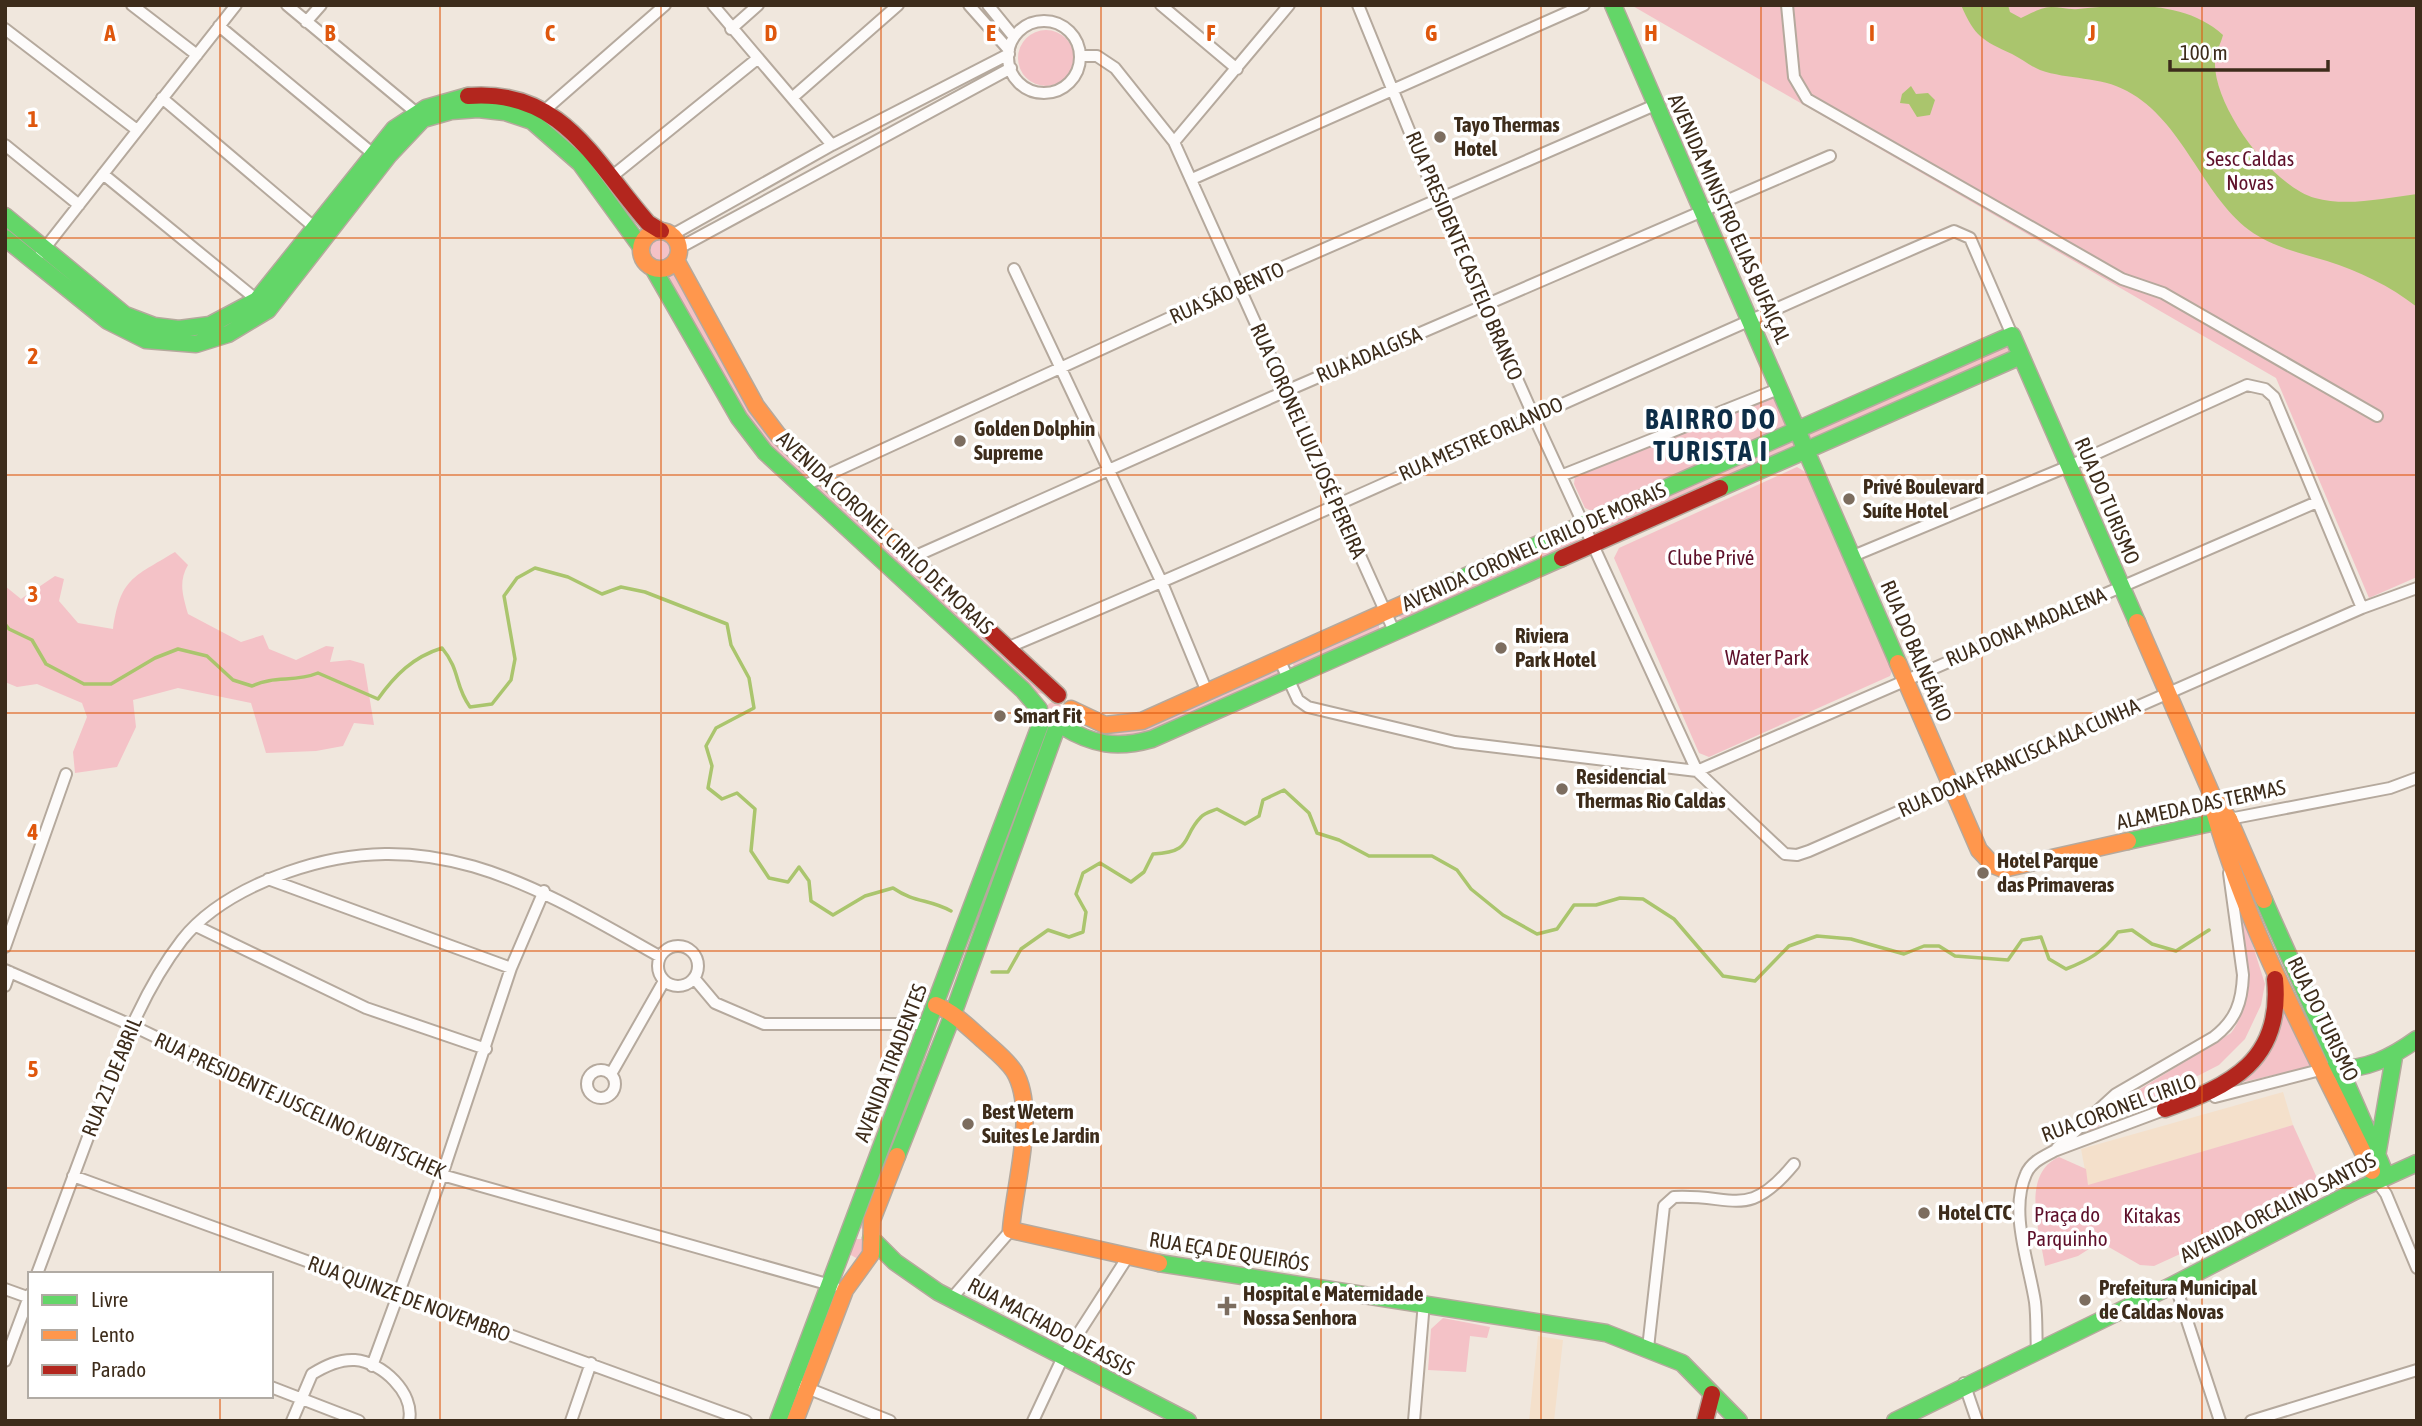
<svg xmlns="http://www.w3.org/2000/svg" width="2422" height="1426" font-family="'Asap Condensed',sans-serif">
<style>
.built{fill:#f4e0cb}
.green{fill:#f4c2c7}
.water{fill:#aac56d}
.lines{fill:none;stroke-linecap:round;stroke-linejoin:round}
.stream{stroke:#aac56d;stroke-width:3.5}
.street-casing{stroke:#b5a99d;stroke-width:14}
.fast-casing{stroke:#b5a99d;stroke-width:19}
.slow-casing{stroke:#b5a99d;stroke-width:19}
.jam-casing{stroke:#b5a99d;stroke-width:19}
.street{stroke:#fdfbfa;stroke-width:10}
.fast{stroke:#63d668;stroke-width:16}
.slow{stroke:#ff974d;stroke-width:16}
.jam{stroke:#b3261e;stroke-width:16}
.grid{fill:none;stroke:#df570d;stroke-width:2;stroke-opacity:0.55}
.poi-dot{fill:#7c6d5f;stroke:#fff;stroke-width:2.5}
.labels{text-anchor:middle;stroke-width:7;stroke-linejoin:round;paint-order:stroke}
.poi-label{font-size:21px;font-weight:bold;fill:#3d2c1b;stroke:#fff;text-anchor:start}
.park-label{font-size:21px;fill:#5e102a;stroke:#fff}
.street-label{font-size:21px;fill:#3d2c1b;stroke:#fff}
.district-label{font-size:28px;font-weight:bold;letter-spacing:2px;fill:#0d2d47;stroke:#fff}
.grid-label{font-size:23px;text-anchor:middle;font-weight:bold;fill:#df570d;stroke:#fff;stroke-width:7;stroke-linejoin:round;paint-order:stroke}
</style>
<rect width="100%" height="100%" fill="#f0e7dd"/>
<path class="built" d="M 2283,1092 L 2293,1125 L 2088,1186 L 2081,1149 Z
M 1538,1336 L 1563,1340 L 1554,1421 L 1529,1421 Z"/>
<path class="green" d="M 1631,5 L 2417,5 L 2417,577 L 2369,598 L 2276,378 Z
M1018 58a28 28 0 1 1 56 0a28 28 0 1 1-56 0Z
M647 250a12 12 0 1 1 24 0a12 12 0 1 1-24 0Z
M 673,270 L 783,450 L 1044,688 L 1044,694 L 1037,693 L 780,459 L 746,418 L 669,277 Z
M 2009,344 L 2009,352 L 1812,438 L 1806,435 L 1810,430 Z
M 1776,394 L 1786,424 L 1783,427 L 1594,512 L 1585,508 L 1574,484 L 1575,476 Z
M 1794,438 L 1797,444 L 1794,446 L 1605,530 L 1598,528 L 1597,525 Z
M 1797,467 L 1807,473 L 1892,671 L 1890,676 L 1709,757 L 1699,753 L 1614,558 L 1619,548 Z
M 1575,535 L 1579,538 L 1575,544 L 1406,619 L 1399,617 L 1400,613 Z
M 175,552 L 188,565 C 178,582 183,596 188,614 L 241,642 L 263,635 L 269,649 L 296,660 L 326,646 L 334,647 L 330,662 L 350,660 L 364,664 L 374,725 L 354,723 L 343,746 L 316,751 L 266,753 L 251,703 L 178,688 L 133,700 L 136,727 L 117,767 L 75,773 L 73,752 L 87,717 L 82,703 L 37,684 L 17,687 L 5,682 L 5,586 L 21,599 L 55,576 L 64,579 L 59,601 L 78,623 L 113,629 C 121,578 132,578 175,552 Z
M 1379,623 L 1379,631 L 1296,668 L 1293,665 L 1294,659 Z
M 1277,669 L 1279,675 L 1134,737 L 1105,740 L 1093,734 Z
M1046 710a8 8 0 1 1 16 0a8 8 0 1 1-16 0Z
M 1044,735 L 1048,739 L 945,1002 L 943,1000 Z
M 2240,905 L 2265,984 L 2261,1005 L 2245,1039 L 2219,1065 L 2086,1133 L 2119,1102 L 2231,1033 C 2257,998 2244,947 2240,905 Z
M 2279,1000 L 2318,1065 L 2239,1083 C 2264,1059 2280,1036 2279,1000 Z
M 935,1012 L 941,1014 L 863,1229 L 857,1227 Z
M 2293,1125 L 2322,1189 L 2154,1266 L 2140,1265 L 2100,1242 L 2078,1256 L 2045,1266 C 2040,1233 2020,1174 2059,1157 L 2086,1169 L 2088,1185 Z
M 853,1239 L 864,1239 L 868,1244 L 858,1259 L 849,1254 Z
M 1443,1318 L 1490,1327 L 1487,1338 L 1470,1336 L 1466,1372 L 1428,1370 L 1431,1329 Z"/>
<path class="water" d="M 1961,5 L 2008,5 L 2010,12 L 2021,18 C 2030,14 2041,7 2051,7 C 2060,7 2069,10 2078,9 C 2126,4 2185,0 2223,35 C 2221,43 2216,52 2215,60 C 2212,105 2272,186 2315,198 C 2347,207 2384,198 2417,194 L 2417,307 C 2390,286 2359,271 2327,261 C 2300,253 2272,247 2249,230 C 2201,193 2183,121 2127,91 C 2100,76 2068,80 2040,70 C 2030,66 2022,59 2012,54 C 1982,40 1975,37 1961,5 Z
M 1911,86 L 1916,94 L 1928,93 L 1935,100 L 1930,115 L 1917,117 L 1909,104 L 1900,103 L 1902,94 Z"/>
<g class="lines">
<path class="stream" d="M 5,624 L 9,629 L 32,640 L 46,664 L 84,684 L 111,684 L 155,658 L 178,649 L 207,656 L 233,680 L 252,686 C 275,675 294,683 318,673 L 378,699 C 395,675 413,657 442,648 C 461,671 454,685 470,707 L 492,704 L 511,680 L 515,659 L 504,596 L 517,578 L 535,568 L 568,577 L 602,594 L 621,587 L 645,592 L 727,624 L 731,645 L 749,678 L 754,708 L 716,728 L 706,746 L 712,766 L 708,788 L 722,799 L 737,793 L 755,809 L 751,851 L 769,878 L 788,882 L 799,867 L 809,881 L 811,901 L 833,915 L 865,896 L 893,888 C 915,903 929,899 951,911
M 992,972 L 1008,972 L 1021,949 L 1048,930 L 1069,937 L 1083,932 L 1086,912 L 1076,894 L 1083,873 L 1100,863 L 1131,882 L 1144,872 L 1153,854 C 1194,852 1181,837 1201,817 C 1204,813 1212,811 1217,809 L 1245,824 L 1259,816 L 1263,800 L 1284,790 L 1309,813 L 1317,833 L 1339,840 L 1369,856 L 1432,856 L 1457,870 L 1471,889 L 1503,915 L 1537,934 L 1557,929 L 1574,905 L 1596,905 L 1620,898 L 1643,899 L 1674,919 L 1723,976 L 1755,981 L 1789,946 L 1817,936 L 1851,939 L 1904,954 L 1924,946 L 1939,946 L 1955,956 L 2008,960 L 2022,940 L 2041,937 L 2049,959 L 2066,969 C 2089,960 2103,952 2118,932 L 2132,930 L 2152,944 L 2176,951 L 2209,930"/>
<defs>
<path id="street" d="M 132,5 L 197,55
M 287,5 L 419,115
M 713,5 L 832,145
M 969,5 L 1009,50
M 988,5 L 1014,37
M 1161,5 L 1237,69
M 1358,5 L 1437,199 L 1534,417 L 1697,771 L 1785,854 L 1797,855 L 1809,851 L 2362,608 L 2417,588
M 1787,5 L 1794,77 L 1807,99 L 2122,279 L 2163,293 L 2377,416
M1008 57a36 36 0 1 1 72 0a36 36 0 1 1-72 0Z
M 306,22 L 321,5
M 219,26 L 372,153
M 5,29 L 137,130
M 731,29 L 758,5
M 1080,56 L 1097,56 L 1115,68 L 1174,142 L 1394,631
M 162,98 L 314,227
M 792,98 L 898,5
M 545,110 L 665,5
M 1174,142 L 1289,5
M 5,145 L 79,205
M 103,174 L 257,300
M 610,178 L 757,59
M 1192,179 L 1584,5
M 672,235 L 832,145 L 1009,54
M 679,248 L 1011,68
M 41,253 L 236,5
M 1014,269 L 1162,583 L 1207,692
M 1563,475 L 1781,388
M 801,487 L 1239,286 L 1655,105
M 1853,556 L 2069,466 L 2247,385 L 2265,389 L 2274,397 L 2362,608
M 909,559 L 1286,391 L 1830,156
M 1009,647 C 1326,514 1638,367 1954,231 L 1970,238 L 2012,335
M 1280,661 L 1298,700 L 1308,707 L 1455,742 L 1697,771
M 1697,771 L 2317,502
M 2229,819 L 2390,788 L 2417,778
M 268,879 L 511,968
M 196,926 L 366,1008 L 486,1049
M658 966a20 20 0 1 1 40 0a20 20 0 1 1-40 0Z
M 5,947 L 66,774
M 5,970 L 131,1025 L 442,1175 L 834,1286
M 694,978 L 715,1003 L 764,1024 L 929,1024
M 5,986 L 10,972
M587 1084a14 14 0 1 1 28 0a14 14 0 1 1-28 0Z
M 611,1074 L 664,981
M 2215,1097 L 2324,1069
M 2057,1148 L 2116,1094 L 2214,1037 C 2236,1020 2242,1002 2243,975 L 2229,873
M 73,1176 L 746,1421
M 2376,1180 L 2386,1194 L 2417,1268
M 37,1274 C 58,1217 79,1161 100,1105 C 122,1048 144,989 182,940 C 208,907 249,886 288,872 C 432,821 537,887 659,956
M 2175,1284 L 2220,1421
M 5,1289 L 30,1298
M 952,1298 L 1011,1230
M 1648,1348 L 1664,1206 L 1674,1197 C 1735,1194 1747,1221 1794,1164
M 2037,1351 C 2036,1335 2037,1318 2035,1302 C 2029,1263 2009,1212 2026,1174 C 2031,1162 2043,1157 2054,1151 L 2169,1108
M 5,1361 L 30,1294
M 372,1366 L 442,1175 L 511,968 L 544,891
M 1964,1383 L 1977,1421
M 802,1386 L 890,1421
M 271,1387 L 359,1421
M 292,1421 L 312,1374 C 325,1366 339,1359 355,1360 C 382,1362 415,1393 409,1421
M 571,1421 L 591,1363
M 1033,1421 L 1062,1359 L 1127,1258
M 1414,1421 L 1424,1302
M 2251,1421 L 2417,1370"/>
<path id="fast" d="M 1613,5 L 1898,663
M 5,216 L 125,315 L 154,326 L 179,329 L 210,325 L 257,300 L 394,129 L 426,108 L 468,96
M 5,238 L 108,321 L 146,340 L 196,344 L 228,334 L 268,310 L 389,155 L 423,119 L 451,111 L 478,109 L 505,112 L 532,121 L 580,163 L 641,247
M 653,268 L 739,418 L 765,452 L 1023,690 L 1039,709
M 1720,488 L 2021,356
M 1430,592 L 2012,335 L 2137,622
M 1062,726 C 1093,745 1117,749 1152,739 L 1562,558
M 2128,841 L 2229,819
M 2264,900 C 2304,992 2348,1082 2386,1176
M 2333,1069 C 2366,1070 2391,1058 2417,1039
M 897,1156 L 953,1014 L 1057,727
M 2377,1156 L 2394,1057
M 871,1238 L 895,1262 L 938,1292 L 1188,1421
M 1159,1263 L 1606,1333 L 1682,1363 L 1739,1421
M 778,1421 L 1042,720
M 1895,1421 L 2173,1285 L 2355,1191 L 2417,1163"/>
<path id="slow" d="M641 250a19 19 0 1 1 38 0a19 19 0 1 1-38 0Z
M 676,260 L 756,406 L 778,435 L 940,585
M 2137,622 L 2212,795 L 2229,819 L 2264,900
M 1898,663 L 1979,850 L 1993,865 L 2003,869 L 2128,841
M 1071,709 L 1105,725 L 1142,721 L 1430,592
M 2214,811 C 2249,936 2316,1054 2372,1171
M 936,1005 C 955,1013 968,1027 983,1040 C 994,1050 1006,1059 1014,1071 C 1038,1110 1014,1186 1011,1230 L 1159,1263
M 795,1421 L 845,1290 L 871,1254 L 872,1220 L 897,1156"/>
<path id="jam" d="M 468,96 C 563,88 595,163 648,223 L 661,231
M 1562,558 L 1720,488
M 940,585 L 1058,695
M 2165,1109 C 2230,1086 2283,1061 2275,979
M 1705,1421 L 1712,1394"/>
</defs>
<use href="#street" class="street-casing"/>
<use href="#fast" class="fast-casing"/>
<use href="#slow" class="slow-casing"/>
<use href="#jam" class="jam-casing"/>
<use href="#street" class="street"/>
<use href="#fast" class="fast"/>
<use href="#slow" class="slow"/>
<use href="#jam" class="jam"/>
</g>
<path class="grid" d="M 220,5 L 220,1274M 440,5 L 440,1421M 661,5 L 661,1421M 881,5 L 881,1421M 1101,5 L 1101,1421M 1321,5 L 1321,1421M 1541,5 L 1541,1421M 1761,5 L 1761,1421M 1982,5 L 1982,1421M 2202,5 L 2202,1421M 5,238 L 2417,238M 5,475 L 2417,475M 5,713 L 2417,713M 5,951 L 2417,951M 5,1188 L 2417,1188M 220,1396 L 220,1421"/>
<g class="poi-dot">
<circle cx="1440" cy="137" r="7"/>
<circle cx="960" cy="441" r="7"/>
<circle cx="1849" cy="499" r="7"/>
<circle cx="1501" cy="648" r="7"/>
<circle cx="1000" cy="716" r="7"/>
<circle cx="1562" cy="789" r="7"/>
<circle cx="1983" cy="873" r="7"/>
<circle cx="968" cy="1124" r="7"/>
<circle cx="1924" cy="1213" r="7"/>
<circle cx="2085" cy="1300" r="7"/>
<path d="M1223.5 1295.5h7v7h7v7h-7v7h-7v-7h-7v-7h7z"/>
</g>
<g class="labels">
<g class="poi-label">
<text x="1454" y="132">Tayo Thermas<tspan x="1454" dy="24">Hotel</tspan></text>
<text x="974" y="436">Golden Dolphin<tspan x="974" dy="24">Supreme</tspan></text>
<text x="1863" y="494">Privé Boulevard<tspan x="1863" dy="24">Suíte Hotel</tspan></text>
<text x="1515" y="643">Riviera<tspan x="1515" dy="24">Park Hotel</tspan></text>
<text x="1014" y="723">Smart Fit</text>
<text x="1576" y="784">Residencial<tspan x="1576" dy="24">Thermas Rio Caldas</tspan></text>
<text x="1997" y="868">Hotel Parque<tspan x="1997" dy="24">das Primaveras</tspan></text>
<text x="982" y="1119">Best Wetern<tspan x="982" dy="24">Suites Le Jardin</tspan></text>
<text x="1938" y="1220">Hotel CTC</text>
<text x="2099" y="1295">Prefeitura Municipal<tspan x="2099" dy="24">de Caldas Novas</tspan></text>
<text x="1243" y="1301">Hospital e Maternidade<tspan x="1243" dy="24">Nossa Senhora</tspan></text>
</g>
<g class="park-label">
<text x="2250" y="166">Sesc Caldas<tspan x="2250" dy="24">Novas</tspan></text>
<text x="1711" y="565">Clube Privé</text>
<text x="1767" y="665">Water Park</text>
<text x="2067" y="1222">Praça do<tspan x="2067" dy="24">Parquinho</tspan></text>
<text x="2152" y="1223">Kitakas</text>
</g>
<g class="street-label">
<text transform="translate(1729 219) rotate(66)" y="7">AVENIDA MINISTRO ELIAS BUFAIÇAL</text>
<text transform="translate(1464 256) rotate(67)" y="7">RUA PRESIDENTE CASTELO BRANCO</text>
<text transform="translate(1227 293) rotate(-24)" y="7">RUA SÃO BENTO</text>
<text transform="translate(1369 355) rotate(-23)" y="7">RUA ADALGISA</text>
<text transform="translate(1481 439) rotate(-24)" y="7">RUA MESTRE ORLANDO</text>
<text transform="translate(1308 441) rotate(66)" y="7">RUA CORONEL LUIZ JOSÉ PEREIRA</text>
<text transform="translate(2107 501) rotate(67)" y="7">RUA DO TURISMO</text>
<text transform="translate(885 533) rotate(43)" y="7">AVENIDA CORONEL CIRILO DE MORAIS</text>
<text transform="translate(1534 547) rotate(-24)" y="7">AVENIDA CORONEL CIRILO DE MORAIS</text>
<text transform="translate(2026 627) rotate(-23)" y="7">RUA DONA MADALENA</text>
<text transform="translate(1916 651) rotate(67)" y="7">RUA DO BALNEÁRIO</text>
<text transform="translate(2019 758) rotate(-24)" y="7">RUA DONA FRANCISCA ALA CUNHA</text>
<text transform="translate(2201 805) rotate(-12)" y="7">ALAMEDA DAS TERMAS</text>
<text transform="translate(2323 1019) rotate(64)" y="7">RUA DO TURISMO</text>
<text transform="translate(891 1063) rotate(-69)" y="7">AVENIDA TIRADENTES</text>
<text transform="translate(112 1077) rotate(-68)" y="7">RUA 21 DE ABRIL</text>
<text transform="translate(300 1106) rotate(25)" y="7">RUA PRESIDENTE JUSCELINO KUBITSCHEK</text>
<text transform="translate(2119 1108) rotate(-20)" y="7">RUA CORONEL CIRILO</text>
<text transform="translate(2278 1208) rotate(-27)" y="7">AVENIDA ORCALINO SANTOS</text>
<text transform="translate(1229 1252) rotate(9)" y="7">RUA EÇA DE QUEIRÓS</text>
<text transform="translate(409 1299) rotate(20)" y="7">RUA QUINZE DE NOVEMBRO</text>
<text transform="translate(1051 1327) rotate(28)" y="7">RUA MACHADO DE ASSIS</text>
</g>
<g class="district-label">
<text x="1711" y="429">BAIRRO DO<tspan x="1711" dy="32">TURISTA I</tspan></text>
</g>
</g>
<g class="grid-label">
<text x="110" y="41">A</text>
<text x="330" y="41">B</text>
<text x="550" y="41">C</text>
<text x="771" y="41">D</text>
<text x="991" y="41">E</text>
<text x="1211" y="41">F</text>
<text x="1431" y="41">G</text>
<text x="1651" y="41">H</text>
<text x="1872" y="41">I</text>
<text x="2092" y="41">J</text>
<text x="33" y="127">1</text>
<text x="33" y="364">2</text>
<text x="33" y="602">3</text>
<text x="33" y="840">4</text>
<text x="33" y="1077">5</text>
</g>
<rect width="2422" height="1426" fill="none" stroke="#3d2c1b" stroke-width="14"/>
<rect x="28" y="1272" width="245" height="126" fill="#ffffff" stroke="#b1aba4" stroke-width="2"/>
<rect x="42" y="1295" width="35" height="10" fill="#63d668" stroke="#b1aba4" stroke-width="2"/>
<text x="91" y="1307" font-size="21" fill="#3d2c1b">Livre</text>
<rect x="42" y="1330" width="35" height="10" fill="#ff974d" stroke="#b1aba4" stroke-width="2"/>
<text x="91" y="1342" font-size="21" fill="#3d2c1b">Lento</text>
<rect x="42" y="1365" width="35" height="10" fill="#b3261e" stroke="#b1aba4" stroke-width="2"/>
<text x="91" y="1377" font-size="21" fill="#3d2c1b">Parado</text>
<path d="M2170 60v10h158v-10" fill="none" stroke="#3d2c1b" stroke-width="3.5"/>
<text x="2180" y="60" font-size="21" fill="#3d2c1b" stroke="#ffffff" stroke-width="5" paint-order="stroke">100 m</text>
</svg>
